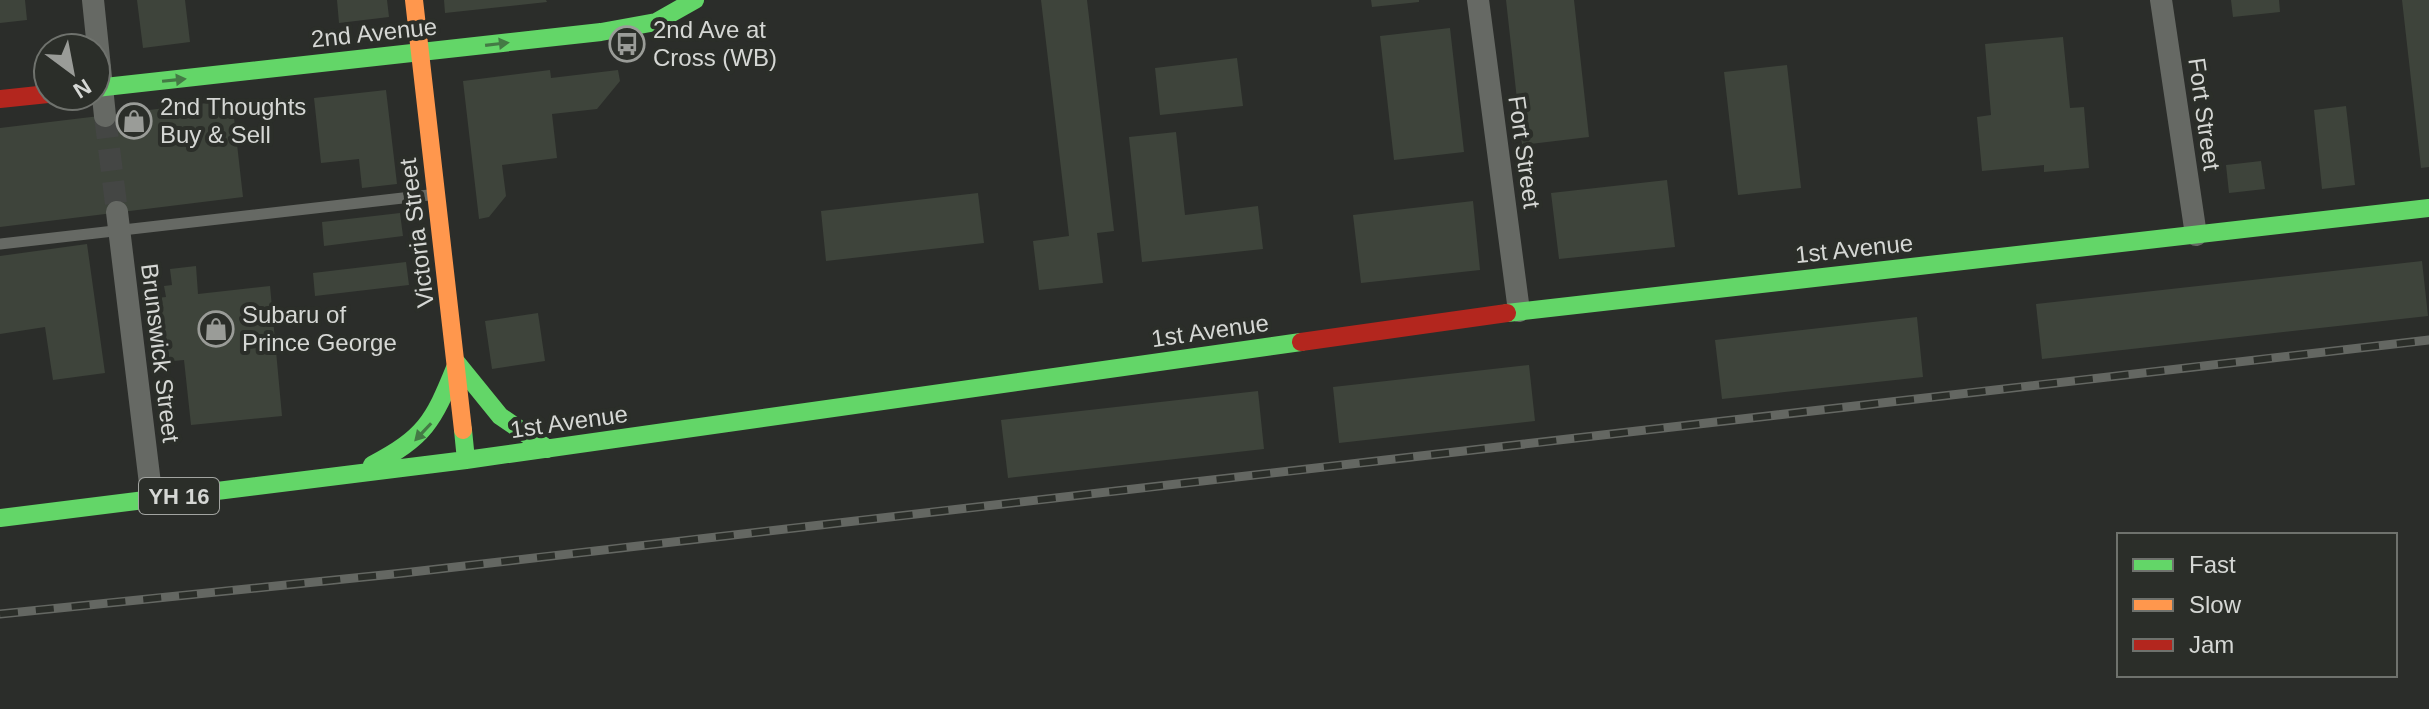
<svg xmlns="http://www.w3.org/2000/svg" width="2429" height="709" font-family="Arial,sans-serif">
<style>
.building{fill:#3e443b}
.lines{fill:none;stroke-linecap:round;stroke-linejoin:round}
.street-tunnel{stroke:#444644;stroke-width:22;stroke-dasharray:22 11;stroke-linecap:butt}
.lane{stroke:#666964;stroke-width:11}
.street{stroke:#666964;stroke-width:22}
.fast{stroke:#63d668;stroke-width:18}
.slow{stroke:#ff974d;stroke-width:18}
.jam{stroke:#b3261e;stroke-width:18}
.rail-casing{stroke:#646762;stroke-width:9}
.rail{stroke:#2b2e29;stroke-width:6;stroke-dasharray:18;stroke-linecap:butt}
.oneway{fill:#447a45}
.labels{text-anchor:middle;stroke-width:8;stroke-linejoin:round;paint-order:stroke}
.shield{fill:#2b2e29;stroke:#a2a4a1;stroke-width:2}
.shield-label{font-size:22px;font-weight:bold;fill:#d5d7d4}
.poi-label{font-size:24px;fill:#d5d7d4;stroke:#2b2e29;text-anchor:start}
.street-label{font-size:24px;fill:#d5d7d4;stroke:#2b2e29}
</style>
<rect width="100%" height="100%" fill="#2b2d2a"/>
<path class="building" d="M 0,0 L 25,0 L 27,20 L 0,23 Z
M 137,0 L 185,0 L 190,42 L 143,48 Z
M 337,0 L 387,0 L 389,17 L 339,23 Z
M 444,0 L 546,0 L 547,2 L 445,13 Z
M 1041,0 L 1087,0 L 1114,231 L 1097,233 L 1103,283 L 1039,290 L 1033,241 L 1069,236 Z
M 1371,0 L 1419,0 L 1419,2 L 1372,7 Z
M 1506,0 L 1574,0 L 1589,137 L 1522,145 Z
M 2231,0 L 2279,0 L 2280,12 L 2233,17 Z
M 2402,0 L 2429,0 L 2429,167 L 2421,168 Z
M 1450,28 L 1464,152 L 1394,160 L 1380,36 Z
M 2063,37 L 2070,108 L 2084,107 L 2089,168 L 2044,172 L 2044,165 L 1982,171 L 1977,117 L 1991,115 L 1985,44 Z
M 1237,58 L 1243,106 L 1160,115 L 1155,68 Z
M 1787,65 L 1801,188 L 1738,195 L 1724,72 Z
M 550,70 L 551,78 L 618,70 L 620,81 L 597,109 L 552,114 L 557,158 L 502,165 L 506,196 L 489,217 L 479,219 L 463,81 Z
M 386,90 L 397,184 L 362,188 L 359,159 L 321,163 L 314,98 Z
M 232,100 L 243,197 L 0,227 L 0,128 Z
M 2346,106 L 2355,185 L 2322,189 L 2314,110 Z
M 1176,132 L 1185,215 L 1258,206 L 1263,249 L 1142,262 L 1129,137 Z
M 2261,161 L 2265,189 L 2229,193 L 2226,165 Z
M 1667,180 L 1675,247 L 1559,259 L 1551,193 Z
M 978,193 L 984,243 L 826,261 L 821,211 Z
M 1473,201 L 1480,270 L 1361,283 L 1353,215 Z
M 400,213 L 403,236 L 324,246 L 322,222 Z
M 87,244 L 105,373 L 53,380 L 45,327 L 0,334 L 0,256 Z
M 2422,261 L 2428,316 L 2042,359 L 2036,304 Z
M 406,262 L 409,285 L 315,296 L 313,273 Z
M 196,266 L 198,294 L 270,286 L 282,416 L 191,425 L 184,360 L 162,362 L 156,298 L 166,297 L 164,286 L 172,285 L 170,269 Z
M 538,313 L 545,361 L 492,369 L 485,321 Z
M 1917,317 L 1923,377 L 1722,399 L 1715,340 Z
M 1529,365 L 1535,421 L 1339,443 L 1333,387 Z
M 1258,391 L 1264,449 L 1008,478 L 1001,420 Z"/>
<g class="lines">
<path class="street-tunnel" d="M 105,116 L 117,212"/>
<path class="lane" d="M 0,244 L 429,195"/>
<path class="street" d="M 93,0 L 105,116
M 1478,0 L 1519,311
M 2161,0 L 2196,235
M 117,212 L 152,500"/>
<path class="fast" d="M 96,88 L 601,32 L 656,22 L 695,0
M 1507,313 L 2429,208
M 457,363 L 500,416 L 548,449
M 466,460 L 1301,342
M 372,465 C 425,437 433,422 455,368
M 0,518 L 466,460 L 463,430"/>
<path class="slow" d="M 414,0 L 463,430"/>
<path class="jam" d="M 0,99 L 48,94
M 1301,342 L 1507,313"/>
<defs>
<path id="rail" d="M 0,614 L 403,573 L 2429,340"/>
</defs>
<use href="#rail" class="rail-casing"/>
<use href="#rail" class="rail"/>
</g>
<defs><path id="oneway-solid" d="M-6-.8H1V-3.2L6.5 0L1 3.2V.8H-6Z" transform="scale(2)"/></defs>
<g class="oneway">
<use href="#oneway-solid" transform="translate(497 44) rotate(-7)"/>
<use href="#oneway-solid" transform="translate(174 80) rotate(-6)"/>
<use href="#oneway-solid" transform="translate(423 432) rotate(133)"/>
</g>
<defs>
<symbol id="bus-ring" viewBox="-11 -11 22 22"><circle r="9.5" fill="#2b2e29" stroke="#9a9c98" stroke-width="1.5"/><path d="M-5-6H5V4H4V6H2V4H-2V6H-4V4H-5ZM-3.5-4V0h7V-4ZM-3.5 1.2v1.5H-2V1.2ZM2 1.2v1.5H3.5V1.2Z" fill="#9a9c98"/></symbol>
<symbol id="shop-ring" viewBox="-11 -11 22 22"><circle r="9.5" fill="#2b2e29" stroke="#9a9c98" stroke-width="1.5"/><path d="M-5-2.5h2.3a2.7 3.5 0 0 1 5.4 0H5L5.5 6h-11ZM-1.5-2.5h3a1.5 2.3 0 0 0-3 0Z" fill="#9a9c98"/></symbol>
</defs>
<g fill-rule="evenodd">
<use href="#bus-ring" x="607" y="24" width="40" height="40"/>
<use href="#shop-ring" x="114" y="101" width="40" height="40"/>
<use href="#shop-ring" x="196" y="309" width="40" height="40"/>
</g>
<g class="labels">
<rect class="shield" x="139" y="478" width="80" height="36" rx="6"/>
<g class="shield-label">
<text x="179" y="504">YH 16</text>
</g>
<g class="poi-label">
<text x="653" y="38">2nd Ave at<tspan x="653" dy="28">Cross (WB)</tspan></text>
<text x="160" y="115">2nd Thoughts<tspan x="160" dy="28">Buy &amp; Sell</tspan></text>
<text x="242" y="323">Subaru of<tspan x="242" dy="28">Prince George</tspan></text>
</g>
<g class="street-label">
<text transform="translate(374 33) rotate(-6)" y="8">2nd Avenue</text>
<text transform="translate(2204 114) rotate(82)" y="8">Fort Street</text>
<text transform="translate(1524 152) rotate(82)" y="8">Fort Street</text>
<text transform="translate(417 233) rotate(-97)" y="8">Victoria Street</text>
<text transform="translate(1854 249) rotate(-6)" y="8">1st Avenue</text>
<text transform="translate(1210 331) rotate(-8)" y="8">1st Avenue</text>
<text transform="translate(160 353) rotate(83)" y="8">Brunswick Street</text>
<text transform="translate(569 422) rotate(-8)" y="8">1st Avenue</text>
</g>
</g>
<rect x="2117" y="533" width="280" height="144" fill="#2b2e29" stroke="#6f726d" stroke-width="2"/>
<rect x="2133" y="559" width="40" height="12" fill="#63d668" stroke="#6f726d" stroke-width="2"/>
<text x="2189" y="573" font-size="24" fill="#d5d7d4">Fast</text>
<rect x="2133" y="599" width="40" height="12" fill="#ff974d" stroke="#6f726d" stroke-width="2"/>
<text x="2189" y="613" font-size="24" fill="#d5d7d4">Slow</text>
<rect x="2133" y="639" width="40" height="12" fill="#b3261e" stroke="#6f726d" stroke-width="2"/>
<text x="2189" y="653" font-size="24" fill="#d5d7d4">Jam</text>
<g transform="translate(72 72) rotate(148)"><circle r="38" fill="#2b2e29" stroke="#6f726d" stroke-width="2"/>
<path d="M0-6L14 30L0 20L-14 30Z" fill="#9a9c98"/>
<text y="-12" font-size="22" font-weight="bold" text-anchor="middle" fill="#d5d7d4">N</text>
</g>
</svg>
